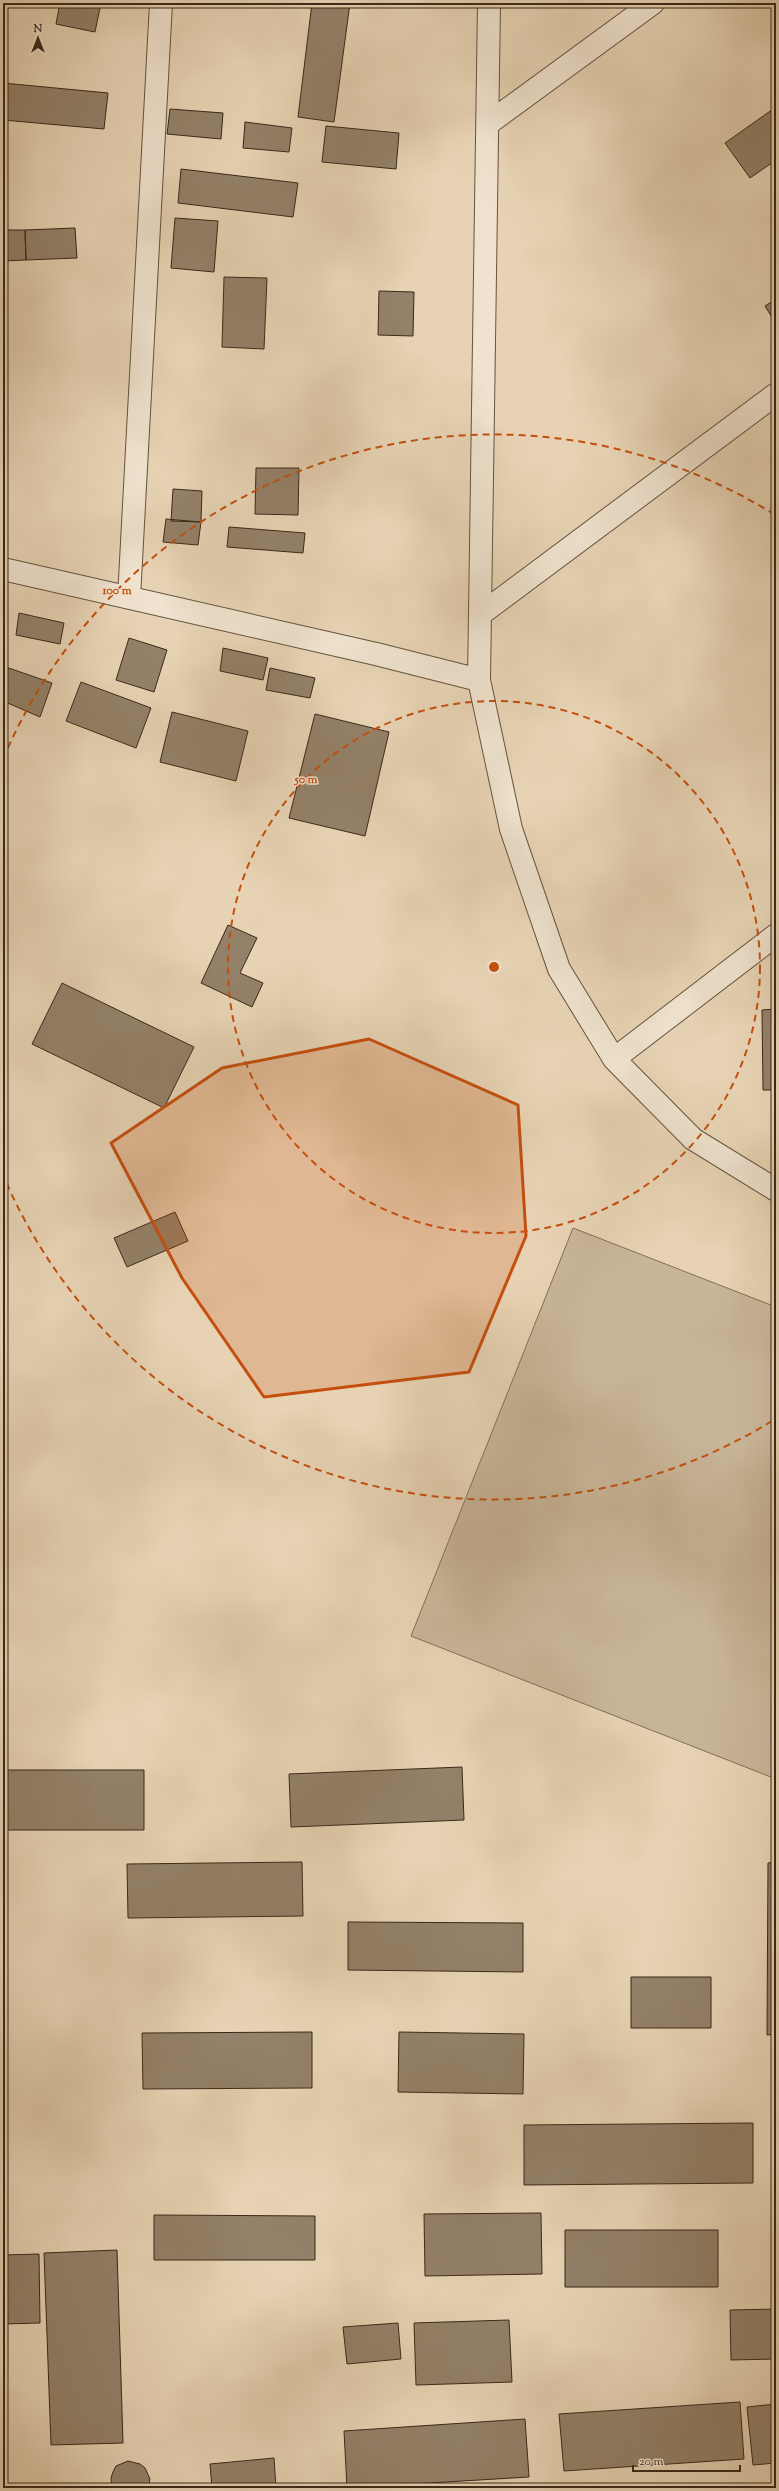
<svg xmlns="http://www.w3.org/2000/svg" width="779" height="2491" font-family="'Sorts Mill Goudy',serif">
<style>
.green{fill:#c9b699;stroke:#817058}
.building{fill:#938169;stroke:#392918}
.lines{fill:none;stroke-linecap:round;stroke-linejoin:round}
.minor-casing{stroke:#64543f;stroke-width:24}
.minor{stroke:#efe2ce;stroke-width:22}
.marked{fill:#c54f0e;fill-opacity:0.2;stroke:#c54f0e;stroke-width:3;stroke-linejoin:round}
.ring{fill:none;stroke:#c54f0e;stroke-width:2;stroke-dasharray:7 5}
.centre{fill:#c54f0e;stroke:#efe2ce;stroke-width:2}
.ring-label{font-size:12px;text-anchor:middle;font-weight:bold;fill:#c54f0e;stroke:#efe2ce;stroke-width:3;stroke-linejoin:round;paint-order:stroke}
</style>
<rect width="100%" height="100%" fill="#e7d3b4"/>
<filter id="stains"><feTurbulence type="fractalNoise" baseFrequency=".005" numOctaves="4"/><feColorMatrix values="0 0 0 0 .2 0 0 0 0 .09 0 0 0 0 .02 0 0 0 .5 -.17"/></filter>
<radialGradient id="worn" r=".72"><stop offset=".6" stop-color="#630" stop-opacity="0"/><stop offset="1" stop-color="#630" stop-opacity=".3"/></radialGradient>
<path class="green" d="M 573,1228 L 776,1307 L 776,1779 L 411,1636 Z"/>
<path class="building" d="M 41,3 L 101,3 L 95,32 L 56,24 L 59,8 Z
M 312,3 L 350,3 L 334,122 L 298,117 Z
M 3,83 L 108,93 L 104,129 L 3,120 Z
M 776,107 L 776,160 L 750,178 L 725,143 Z
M 170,109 L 223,113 L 221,139 L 167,134 Z
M 245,122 L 292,128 L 289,152 L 243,148 Z
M 326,126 L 399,133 L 396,169 L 322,162 Z
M 181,169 L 298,183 L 293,217 L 178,203 Z
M 175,218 L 218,221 L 214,272 L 171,268 Z
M 75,228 L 77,258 L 26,260 L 25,230 Z
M 3,230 L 25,230 L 26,260 L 3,261 Z
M 224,277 L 267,278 L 264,349 L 222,347 Z
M 379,291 L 414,292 L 413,336 L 378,335 Z
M 776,299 L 776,324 L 765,306 Z
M 256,468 L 299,468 L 298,515 L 255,514 Z
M 173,489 L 202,491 L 201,522 L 171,521 Z
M 166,519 L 201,522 L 198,545 L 163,542 Z
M 229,527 L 305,533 L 303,553 L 227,547 Z
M 19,613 L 64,623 L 60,644 L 16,635 Z
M 129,638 L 167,650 L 154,692 L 116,680 Z
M 223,648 L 268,658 L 263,680 L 220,671 Z
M 3,666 L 52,683 L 40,717 L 3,701 Z
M 270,668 L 315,678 L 310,698 L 266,690 Z
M 81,682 L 151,708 L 136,748 L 66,721 Z
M 172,712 L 248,731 L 236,781 L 160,762 Z
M 315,714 L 389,732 L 365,836 L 289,818 Z
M 228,925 L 257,938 L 240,973 L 263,983 L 252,1007 L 201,983 Z
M 62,983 L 194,1047 L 164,1108 L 32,1044 Z
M 776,1009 L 776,1090 L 763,1090 L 762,1010 Z
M 175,1212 L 188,1241 L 127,1267 L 114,1238 Z
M 462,1767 L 464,1820 L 291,1827 L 289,1774 Z
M 3,1770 L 144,1770 L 144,1830 L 3,1830 Z
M 302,1862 L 303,1916 L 128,1918 L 127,1864 Z
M 776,1862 L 776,2034 L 767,2035 L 768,1863 Z
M 348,1922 L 523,1923 L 523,1972 L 348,1970 Z
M 631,1977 L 711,1977 L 711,2028 L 631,2028 Z
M 312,2032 L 312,2088 L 143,2089 L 142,2033 Z
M 399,2032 L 524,2034 L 523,2094 L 398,2092 Z
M 753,2123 L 753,2183 L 524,2185 L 524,2125 Z
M 541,2213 L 542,2274 L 425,2276 L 424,2214 Z
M 154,2215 L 315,2216 L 315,2260 L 154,2260 Z
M 565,2230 L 718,2230 L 718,2287 L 565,2287 Z
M 117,2250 L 123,2443 L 51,2445 L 44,2253 Z
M 39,2254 L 40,2323 L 3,2324 L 3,2255 Z
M 776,2309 L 776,2359 L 731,2360 L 730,2310 Z
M 509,2320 L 512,2382 L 416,2385 L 414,2323 Z
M 398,2323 L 401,2359 L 347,2364 L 343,2327 Z
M 740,2402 L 744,2459 L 564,2471 L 559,2414 Z
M 776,2404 L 776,2463 L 753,2465 L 747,2407 Z
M 525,2419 L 529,2477 L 347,2488 L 344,2431 Z
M 274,2458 L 276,2488 L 212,2488 L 210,2464 Z
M 128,2461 L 140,2464 L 145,2468 L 150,2479 L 148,2488 L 112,2488 L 111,2478 L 113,2472 L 116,2466 Z"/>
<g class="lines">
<defs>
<path id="minor" d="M 489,123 L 653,3
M 3,569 L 376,654 L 479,680 L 511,829 L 559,969 L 614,1059 L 693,1139 L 776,1190
M 129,598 L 161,3
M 481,614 L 776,394
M 479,680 L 489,3
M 614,1059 L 776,935"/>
</defs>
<use href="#minor" class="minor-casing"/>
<use href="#minor" class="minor"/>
</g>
<path class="marked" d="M 369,1039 L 518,1105 L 526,1236 L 469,1372 L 264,1397 L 182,1278 L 111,1143 L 222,1068 Z"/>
<g class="ring">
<circle cx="494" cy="967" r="266"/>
<path d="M772 1421A533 533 0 0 1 3 1175M3 759A533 533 0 0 1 772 513"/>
</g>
<circle cx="494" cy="967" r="6" class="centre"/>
<g class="ring-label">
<text x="117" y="594">100 m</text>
<text x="306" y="783">50 m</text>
</g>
<rect width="779" height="2491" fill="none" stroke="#e7d3b4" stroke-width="16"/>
<rect x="4" y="4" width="771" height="2483" fill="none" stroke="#392918" stroke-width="2"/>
<rect x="8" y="8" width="763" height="2475" fill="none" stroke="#392918"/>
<g transform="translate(38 38)" stroke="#efe2ce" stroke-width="3" paint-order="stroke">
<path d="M0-3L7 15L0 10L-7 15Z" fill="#392918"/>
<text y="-6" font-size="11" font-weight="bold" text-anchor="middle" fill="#392918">N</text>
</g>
<path d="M633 2465v6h107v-6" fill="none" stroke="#392918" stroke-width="2"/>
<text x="639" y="2465" font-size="12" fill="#392918" stroke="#efe2ce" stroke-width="3" paint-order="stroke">20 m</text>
<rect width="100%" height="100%" filter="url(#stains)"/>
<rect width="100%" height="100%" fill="url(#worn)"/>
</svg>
